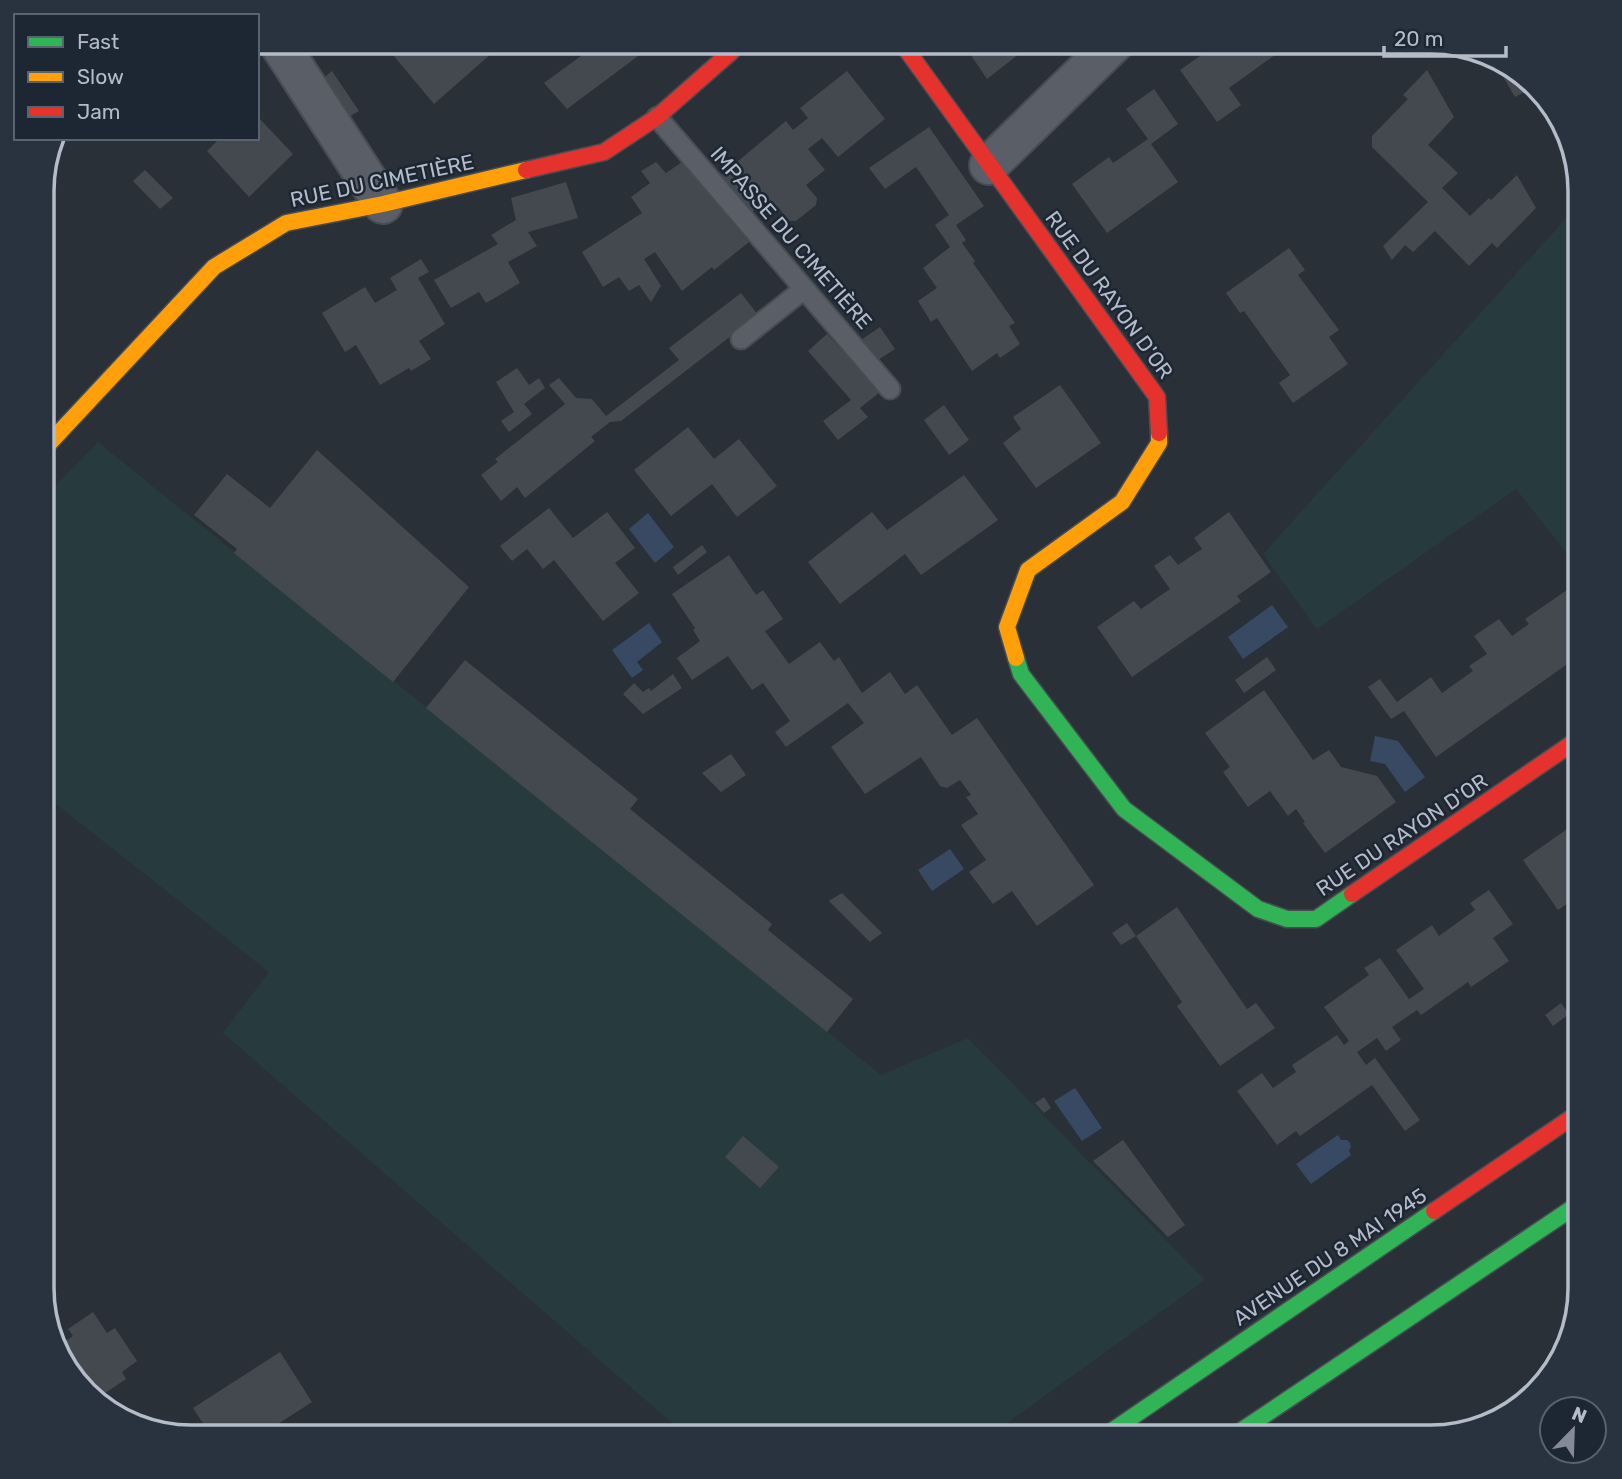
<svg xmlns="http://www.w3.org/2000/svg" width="1622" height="1479" font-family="Rubik,sans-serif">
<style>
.green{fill:#273a3e}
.water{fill:#384963}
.building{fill:#444950}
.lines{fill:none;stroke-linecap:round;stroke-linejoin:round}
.lane-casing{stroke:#484c53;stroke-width:23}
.street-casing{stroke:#484c53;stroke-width:42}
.fast-casing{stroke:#484c53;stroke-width:19}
.slow-casing{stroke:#484c53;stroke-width:19}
.jam-casing{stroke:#484c53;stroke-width:19}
.lane{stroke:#5a5e66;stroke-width:19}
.street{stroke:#5a5e66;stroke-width:38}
.fast{stroke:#30b455;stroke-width:16}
.slow{stroke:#ff9f0a;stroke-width:16}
.jam{stroke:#e5322d;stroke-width:16}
.labels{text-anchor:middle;stroke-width:5;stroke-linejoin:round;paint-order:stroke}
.street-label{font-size:21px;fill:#b4bcc9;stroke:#1d2633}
.rim{fill:none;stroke:#b4bcc9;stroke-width:3.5}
</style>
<rect width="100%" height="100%" fill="#2a3038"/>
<path class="green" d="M 1580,203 L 1580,445 L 1570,451 L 1580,467 L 1580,570 L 1516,489 L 1317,629 L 1263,554 Z
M 98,442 L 881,1075 L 968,1038 L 1205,1280 L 988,1437 L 688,1437 L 223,1033 L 269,972 L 42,793 L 42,500 Z"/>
<path class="water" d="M 648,513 L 674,547 L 655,563 L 629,529 Z
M 1272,605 L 1288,627 L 1243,659 L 1228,637 Z
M 649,623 L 662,642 L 637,662 L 643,670 L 632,678 L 612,650 Z
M 1375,736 L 1398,741 L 1425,777 L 1405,792 L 1385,764 L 1370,761 Z
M 950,849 L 964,869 L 932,891 L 918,870 Z
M 1075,1088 L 1102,1128 L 1082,1141 L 1054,1101 Z
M 1338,1135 L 1341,1140 L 1347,1140 L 1350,1143 L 1351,1147 L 1349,1151 L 1351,1155 L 1311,1184 L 1296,1164 Z"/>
<path class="building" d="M 399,42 L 483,42 L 492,53 L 434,104 L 393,55 L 403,47 Z
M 600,42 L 657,42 L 567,109 L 544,83 Z
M 962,42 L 1027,42 L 1029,46 L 987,79 Z
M 1220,42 L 1272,42 L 1279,52 L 1229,88 L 1241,105 L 1217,122 L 1180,70 Z
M 1491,56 L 1528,81 L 1536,86 L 1515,97 Z
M 1427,70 L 1454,117 L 1428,145 L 1458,173 L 1442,188 L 1470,216 L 1489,198 L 1491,200 L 1517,175 L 1536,208 L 1497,248 L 1492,243 L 1469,266 L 1435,231 L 1413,252 L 1405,245 L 1392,260 L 1383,246 L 1428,202 L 1372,147 L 1372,136 L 1408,99 L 1403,95 Z
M 332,71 L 359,111 L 347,118 L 321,80 Z
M 847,71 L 885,119 L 838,157 L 822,138 L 808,149 L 825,170 L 806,185 L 817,198 L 816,205 L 796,221 L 789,221 L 778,207 L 769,205 L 765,201 L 751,213 L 719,177 L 786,121 L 793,130 L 808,118 L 800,108 Z
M 1154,89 L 1178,124 L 1151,144 L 1178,182 L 1107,233 L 1072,184 L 1109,157 L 1113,163 L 1148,139 L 1126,109 Z
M 257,116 L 293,154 L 249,197 L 207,151 L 217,141 L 215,138 L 257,138 Z
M 929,127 L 984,206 L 956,225 L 966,240 L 962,243 L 975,261 L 973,263 L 1015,323 L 1009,326 L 1020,344 L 1000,358 L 997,353 L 972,371 L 937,318 L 931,322 L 918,301 L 937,288 L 923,268 L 950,247 L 935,225 L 949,215 L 916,167 L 885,189 L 869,168 Z
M 48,162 L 57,171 L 42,186 L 42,181 Z
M 656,162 L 666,173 L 682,162 L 749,242 L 714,270 L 712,267 L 682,291 L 655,252 L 644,259 L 661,286 L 651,302 L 639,285 L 629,291 L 619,277 L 603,287 L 582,252 L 642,213 L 631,197 L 650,183 L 641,171 Z
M 145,170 L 173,198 L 160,209 L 133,181 Z
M 566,182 L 578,218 L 528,232 L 537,246 L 508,262 L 520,283 L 486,303 L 479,292 L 451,308 L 434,280 L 498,244 L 491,235 L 516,220 L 511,198 Z
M 1289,248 L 1305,270 L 1298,275 L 1339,330 L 1329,337 L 1348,364 L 1293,403 L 1279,383 L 1290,375 L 1244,311 L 1240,313 L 1226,293 Z
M 421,259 L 429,272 L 418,278 L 445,324 L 419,341 L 431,359 L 411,371 L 409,368 L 380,385 L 356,345 L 345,352 L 322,313 L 365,287 L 375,303 L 397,290 L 390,278 Z
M 741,293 L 758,315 L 621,421 L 610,422 L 591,437 L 595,441 L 525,498 L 517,487 L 501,501 L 481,475 L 498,462 L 495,459 L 565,404 L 549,385 L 559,378 L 576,398 L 592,399 L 606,416 L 679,360 L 669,348 Z
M 880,327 L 895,349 L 875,362 L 858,342 Z
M 827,334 L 880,392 L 860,408 L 868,417 L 838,440 L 823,421 L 851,400 L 808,351 Z
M 517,368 L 529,385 L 539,378 L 545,388 L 524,404 L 532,414 L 509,432 L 501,421 L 514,412 L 496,382 Z
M 1060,385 L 1101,443 L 1036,488 L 1003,443 L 1021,429 L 1013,417 Z
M 944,405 L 969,440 L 949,455 L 924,420 Z
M 688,427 L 714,459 L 739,439 L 777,486 L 737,517 L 712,484 L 671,516 L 634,470 Z
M 317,450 L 469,587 L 393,682 L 234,553 L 237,549 L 194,515 L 227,474 L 270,508 Z
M 964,475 L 998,520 L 921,575 L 905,554 L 840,604 L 808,562 L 872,512 L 887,530 Z
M 549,508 L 573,538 L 607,512 L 635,548 L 615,563 L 639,593 L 603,621 L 554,560 L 543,569 L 527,549 L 512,561 L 500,546 Z
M 1229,512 L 1271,572 L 1237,596 L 1241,601 L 1132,677 L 1097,627 L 1134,601 L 1141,609 L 1170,589 L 1154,566 L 1170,555 L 1178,565 L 1202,549 L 1194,538 Z
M 702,545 L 707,552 L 678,575 L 673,567 Z
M 729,555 L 756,595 L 763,590 L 783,619 L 765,631 L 789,664 L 820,642 L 834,661 L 839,657 L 862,693 L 890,672 L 905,694 L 917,685 L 952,735 L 977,718 L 1094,885 L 1037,926 L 1012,891 L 993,904 L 969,872 L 986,860 L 961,825 L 978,814 L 966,797 L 971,795 L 960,780 L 947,788 L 940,786 L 921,757 L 865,794 L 831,747 L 864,723 L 848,703 L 786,747 L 775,732 L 790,721 L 763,683 L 752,690 L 728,656 L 692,680 L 677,658 L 700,641 L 693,630 L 695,628 L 672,594 Z
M 1580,581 L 1580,655 L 1436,757 L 1404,711 L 1391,719 L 1368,687 L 1380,679 L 1397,702 L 1431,677 L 1442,693 L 1473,671 L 1469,666 L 1487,654 L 1474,636 L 1499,619 L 1512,636 L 1529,624 L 1525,619 Z
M 1267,657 L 1276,670 L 1244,693 L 1235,680 Z
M 465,660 L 638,799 L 630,809 L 772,924 L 768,930 L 853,999 L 827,1032 L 426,708 Z
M 673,674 L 682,688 L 643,714 L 623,694 L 634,683 L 643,692 L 649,688 L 651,691 Z
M 1264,690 L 1313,760 L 1329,750 L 1341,767 L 1377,776 L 1396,802 L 1325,853 L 1303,823 L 1305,822 L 1296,809 L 1288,816 L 1270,791 L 1248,807 L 1223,772 L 1230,767 L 1205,733 Z
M 731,754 L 746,775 L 721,792 L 702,773 Z
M 1580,820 L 1580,895 L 1558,910 L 1523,860 Z
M 1489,890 L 1513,924 L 1493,938 L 1509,961 L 1471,987 L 1468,982 L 1421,1015 L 1417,1010 L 1392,1027 L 1401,1040 L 1386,1051 L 1377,1038 L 1357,1052 L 1366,1065 L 1375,1058 L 1420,1120 L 1405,1131 L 1372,1085 L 1300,1136 L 1296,1131 L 1277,1145 L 1237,1091 L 1262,1073 L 1273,1088 L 1296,1072 L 1292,1065 L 1337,1035 L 1344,1045 L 1349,1041 L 1324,1007 L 1369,975 L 1364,968 L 1380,958 L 1409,999 L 1424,989 L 1396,950 L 1432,925 L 1439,936 L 1475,910 L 1470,903 Z
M 842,893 L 882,933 L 870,942 L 829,901 Z
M 1177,907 L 1247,1009 L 1256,1003 L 1275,1028 L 1220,1066 L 1177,1006 L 1182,1002 L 1136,936 Z
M 1127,923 L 1136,936 L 1121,945 L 1112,933 Z
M 1561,1003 L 1569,1014 L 1553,1026 L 1545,1015 Z
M 1044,1097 L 1051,1108 L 1044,1113 L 1035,1103 Z
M 743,1136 L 779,1167 L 760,1188 L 725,1157 Z
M 1123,1140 L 1185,1225 L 1168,1237 L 1093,1161 Z
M 93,1312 L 107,1333 L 115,1328 L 137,1361 L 122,1372 L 126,1379 L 95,1400 L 85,1393 L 56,1348 L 73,1336 L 68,1329 Z
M 280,1352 L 312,1402 L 258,1437 L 239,1437 L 234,1429 L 220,1437 L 212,1437 L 193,1408 Z"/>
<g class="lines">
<defs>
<path id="lane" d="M 657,117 L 890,389
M 741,339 L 804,289"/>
<path id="street" d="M 278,42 L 383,204
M 989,165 L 1115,42"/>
<path id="fast" d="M 1016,658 L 1021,674 L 1124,809 L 1258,909 L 1287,919 L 1316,919 L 1352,894
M 1103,1437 L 1434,1211
M 1232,1437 L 1580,1203"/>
<path id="slow" d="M 42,451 L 214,267 L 286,223 L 383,204 L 526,170
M 1016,658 L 1007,627 L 1028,570 L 1122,502 L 1159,443 L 1159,433"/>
<path id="jam" d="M 901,42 L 1157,397 L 1159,433
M 526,170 L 604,152 L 657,117 L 731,52 L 739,42
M 1352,894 L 1580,738
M 1434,1211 L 1580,1112"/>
</defs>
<use href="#lane" class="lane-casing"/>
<use href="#street" class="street-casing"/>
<use href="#fast" class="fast-casing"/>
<use href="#slow" class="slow-casing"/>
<use href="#jam" class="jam-casing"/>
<use href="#lane" class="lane"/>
<use href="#street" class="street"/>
<use href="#fast" class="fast"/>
<use href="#slow" class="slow"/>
<use href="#jam" class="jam"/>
</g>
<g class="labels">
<g class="street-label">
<text transform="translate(382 181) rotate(-12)" y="7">RUE DU CIMETIÈRE</text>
<text transform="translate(791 238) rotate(49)" y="7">IMPASSE DU CIMETIÈRE</text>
<text transform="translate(1109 295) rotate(54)" y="7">RUE DU RAYON D'OR</text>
<text transform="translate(1402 835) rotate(-34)" y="7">RUE DU RAYON D'OR</text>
<text transform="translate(1330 1257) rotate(-34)" y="7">AVENUE DU 8 MAI 1945</text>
</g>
</g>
<path d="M0 0H1622V1479H0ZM191 54H1431A137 137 0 0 1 1568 191V1288A137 137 0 0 1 1431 1425H191A137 137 0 0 1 54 1288V191A137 137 0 0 1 191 54Z" fill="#29323f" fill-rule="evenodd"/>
<path class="rim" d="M191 54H1431A137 137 0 0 1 1568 191V1288A137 137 0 0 1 1431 1425H191A137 137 0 0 1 54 1288V191A137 137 0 0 1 191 54Z"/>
<rect x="14" y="14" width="245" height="126" fill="#1d2633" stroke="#59626f" stroke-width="2"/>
<rect x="28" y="37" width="35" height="10" fill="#30b455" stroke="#59626f" stroke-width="2"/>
<text x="77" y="49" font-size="21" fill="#b4bcc9">Fast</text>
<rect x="28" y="72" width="35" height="10" fill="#ff9f0a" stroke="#59626f" stroke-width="2"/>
<text x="77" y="84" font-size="21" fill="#b4bcc9">Slow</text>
<rect x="28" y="107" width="35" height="10" fill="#e5322d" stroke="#59626f" stroke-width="2"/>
<text x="77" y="119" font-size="21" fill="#b4bcc9">Jam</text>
<g transform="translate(1573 1430) rotate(23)"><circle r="33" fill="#1d2633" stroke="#59626f" stroke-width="2"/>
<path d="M0-5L12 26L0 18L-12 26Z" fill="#848b96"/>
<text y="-10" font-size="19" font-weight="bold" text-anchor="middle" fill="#b4bcc9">N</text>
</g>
<path d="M1384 46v10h122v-10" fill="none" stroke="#b4bcc9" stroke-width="3.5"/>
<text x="1394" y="46" font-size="21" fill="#b4bcc9" stroke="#1d2633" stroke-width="5" paint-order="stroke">20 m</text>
</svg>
